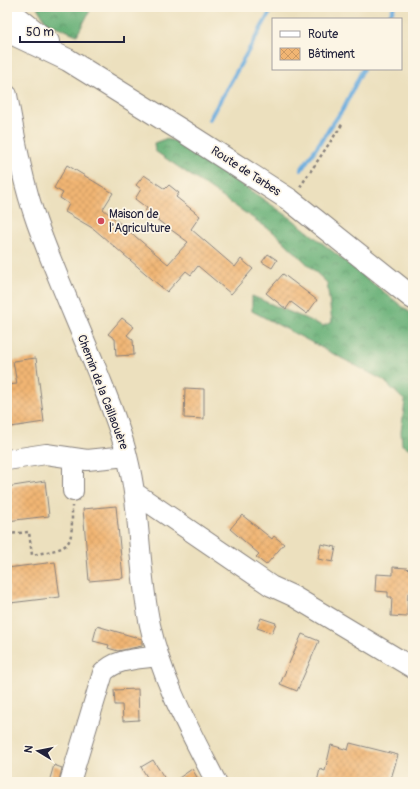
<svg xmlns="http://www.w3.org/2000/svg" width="420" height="789" font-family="Pangolin,sans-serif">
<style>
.forest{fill:url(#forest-crowns);stroke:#456959}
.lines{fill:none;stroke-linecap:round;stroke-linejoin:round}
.stream{stroke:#69acde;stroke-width:4}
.building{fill:url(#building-cross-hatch)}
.minor-casing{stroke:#87817c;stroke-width:22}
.major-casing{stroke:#87817c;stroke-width:24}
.path{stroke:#87817c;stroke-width:2.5;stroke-dasharray:3 3;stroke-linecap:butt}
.minor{stroke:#fff;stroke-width:20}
.major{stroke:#fff;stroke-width:22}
.poi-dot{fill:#d1495b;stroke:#fcf5e5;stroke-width:1.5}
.labels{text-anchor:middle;stroke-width:3.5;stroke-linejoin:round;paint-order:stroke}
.street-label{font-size:12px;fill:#22223b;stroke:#fcf5e5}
.poi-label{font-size:12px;fill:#22223b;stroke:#fcf5e5;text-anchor:start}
</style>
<defs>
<pattern id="forest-crowns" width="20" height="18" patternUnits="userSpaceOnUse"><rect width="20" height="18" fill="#68b077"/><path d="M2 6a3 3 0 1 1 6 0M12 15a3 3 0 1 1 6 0" fill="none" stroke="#558f63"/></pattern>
<pattern id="building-cross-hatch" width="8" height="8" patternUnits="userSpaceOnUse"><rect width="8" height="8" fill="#f1b573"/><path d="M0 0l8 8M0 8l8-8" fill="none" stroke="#ce9b64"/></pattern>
</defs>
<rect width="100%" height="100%" fill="#fcf5e5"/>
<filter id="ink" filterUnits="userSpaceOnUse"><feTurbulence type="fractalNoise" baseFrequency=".025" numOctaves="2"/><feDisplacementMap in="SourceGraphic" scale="8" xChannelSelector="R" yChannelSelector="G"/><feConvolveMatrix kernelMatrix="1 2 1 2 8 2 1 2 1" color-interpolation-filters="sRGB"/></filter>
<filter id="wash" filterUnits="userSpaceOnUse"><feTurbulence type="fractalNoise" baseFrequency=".012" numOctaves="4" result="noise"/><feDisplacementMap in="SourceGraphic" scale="16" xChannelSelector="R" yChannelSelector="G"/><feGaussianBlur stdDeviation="0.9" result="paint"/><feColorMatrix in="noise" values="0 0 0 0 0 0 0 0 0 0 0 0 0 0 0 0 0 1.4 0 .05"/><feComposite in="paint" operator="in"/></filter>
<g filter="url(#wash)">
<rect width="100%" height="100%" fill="#ece0be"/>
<path class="forest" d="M 37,7 L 92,7 L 77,35 L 46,22 Z
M 165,139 L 180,142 L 292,219 L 413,315 L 413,450 L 402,445 L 401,432 L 405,401 L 383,380 L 252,311 L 252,296 L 323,326 L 332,322 L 327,283 L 276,234 L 155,151 L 154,143 Z"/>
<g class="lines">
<path class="stream" d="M 388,19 L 394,7
M 209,120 L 273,7
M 301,170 L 343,109 L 363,69"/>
</g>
<g id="blocks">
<path class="building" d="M 67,165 L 113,193 L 103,209 L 168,264 L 188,242 L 145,211 L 147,208 L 135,199 L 141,189 L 136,185 L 144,175 L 165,189 L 169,185 L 179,193 L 176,197 L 200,216 L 191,229 L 235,267 L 241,259 L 253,269 L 231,294 L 198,266 L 191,275 L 186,271 L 167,292 L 94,229 L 65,212 L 69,204 L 60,198 L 63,193 L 54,188 Z
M 268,254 L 277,260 L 272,268 L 262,262 Z
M 283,274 L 317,300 L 307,314 L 291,302 L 286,309 L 266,293 Z
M 122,318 L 134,327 L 127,335 L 133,340 L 134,355 L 116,356 L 115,339 L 108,334 Z
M 36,358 L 44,422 L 11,427 L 9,416 L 7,416 L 7,385 L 17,384 L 13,361 Z
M 185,388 L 204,389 L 204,419 L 184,418 Z
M 45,481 L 49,516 L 7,521 L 7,487 Z
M 116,506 L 123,578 L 89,581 L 83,509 Z
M 242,515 L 272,539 L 274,536 L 284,544 L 266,565 L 256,557 L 259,554 L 230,529 Z
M 321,544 L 336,547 L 333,562 L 318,559 Z
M 55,562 L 60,597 L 10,603 L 7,568 Z
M 393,567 L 407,568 L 413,574 L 413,593 L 408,593 L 407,617 L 391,616 L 392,597 L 388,597 L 388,592 L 375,591 L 376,574 L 393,575 Z
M 261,618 L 276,623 L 272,633 L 257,628 Z
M 97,626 L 142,639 L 142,646 L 118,651 L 108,648 L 109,645 L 93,641 Z
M 302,634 L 319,641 L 297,691 L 280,684 Z
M 138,689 L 139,720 L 123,721 L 122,705 L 115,705 L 114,690 Z
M 350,743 L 398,755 L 390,782 L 317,782 L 320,769 L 325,771 L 331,745 L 348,750 Z
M 153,760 L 167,782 L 150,782 L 141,767 Z
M 54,765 L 62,768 L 59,782 L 49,782 Z
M 192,769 L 200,782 L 173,782 Z"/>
</g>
</g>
<g filter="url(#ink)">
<use href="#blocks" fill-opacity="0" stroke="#87817c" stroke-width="1"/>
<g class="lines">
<defs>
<path id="minor" d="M 7,95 C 15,138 22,181 37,223 C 55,273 77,321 97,371 C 108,399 120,427 127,456 C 141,511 138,569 150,625 C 162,681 190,731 216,782
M 7,460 L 46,454 L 87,460 L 127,456
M 73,491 L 73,459
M 135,493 L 271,586 L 293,596 L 413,668
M 70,782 L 103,673 C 116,658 140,659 158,656"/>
<path id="major" d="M 7,9 L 48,42
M 7,31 L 68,60 L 181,130 L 290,200 L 413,298"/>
</defs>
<use href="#minor" class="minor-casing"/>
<use href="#major" class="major-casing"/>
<path class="path" d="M 300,187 L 343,123
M 7,534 L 29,532 L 32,555 C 73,547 72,549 72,506"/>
<use href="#minor" class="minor"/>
<use href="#major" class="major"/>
</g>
</g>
<circle class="poi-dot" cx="101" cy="221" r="4"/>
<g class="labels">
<g class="street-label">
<text transform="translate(246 171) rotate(33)" y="4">Route de Tarbes</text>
<text transform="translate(103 392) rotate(69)" y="4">Chemin de la Caillaouère</text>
</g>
<g class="poi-label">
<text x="109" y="218">Maison de<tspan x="109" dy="14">l'Agriculture</tspan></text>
</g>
</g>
<rect width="420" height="789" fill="none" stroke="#fcf5e5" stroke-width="24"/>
<rect x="272" y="18" width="130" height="52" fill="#fcf5e5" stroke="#a5a1a1"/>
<rect x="280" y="31" width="20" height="6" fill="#ffffff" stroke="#a5a1a1"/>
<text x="308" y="38" font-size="12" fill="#22223b">Route</text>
<rect x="280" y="48" width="20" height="12" fill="url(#building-cross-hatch)" stroke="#a5a1a1"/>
<text x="308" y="58" font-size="12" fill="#22223b">Bâtiment</text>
<g transform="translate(38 751) rotate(280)" stroke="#fcf5e5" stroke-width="3" paint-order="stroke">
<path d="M0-3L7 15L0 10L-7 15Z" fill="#22223b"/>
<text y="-6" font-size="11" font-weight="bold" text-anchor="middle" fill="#22223b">N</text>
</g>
<path d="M20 36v6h104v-6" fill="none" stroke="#22223b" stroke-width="2"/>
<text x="26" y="36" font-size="12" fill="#22223b" stroke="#fcf5e5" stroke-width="3" paint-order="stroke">50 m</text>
</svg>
